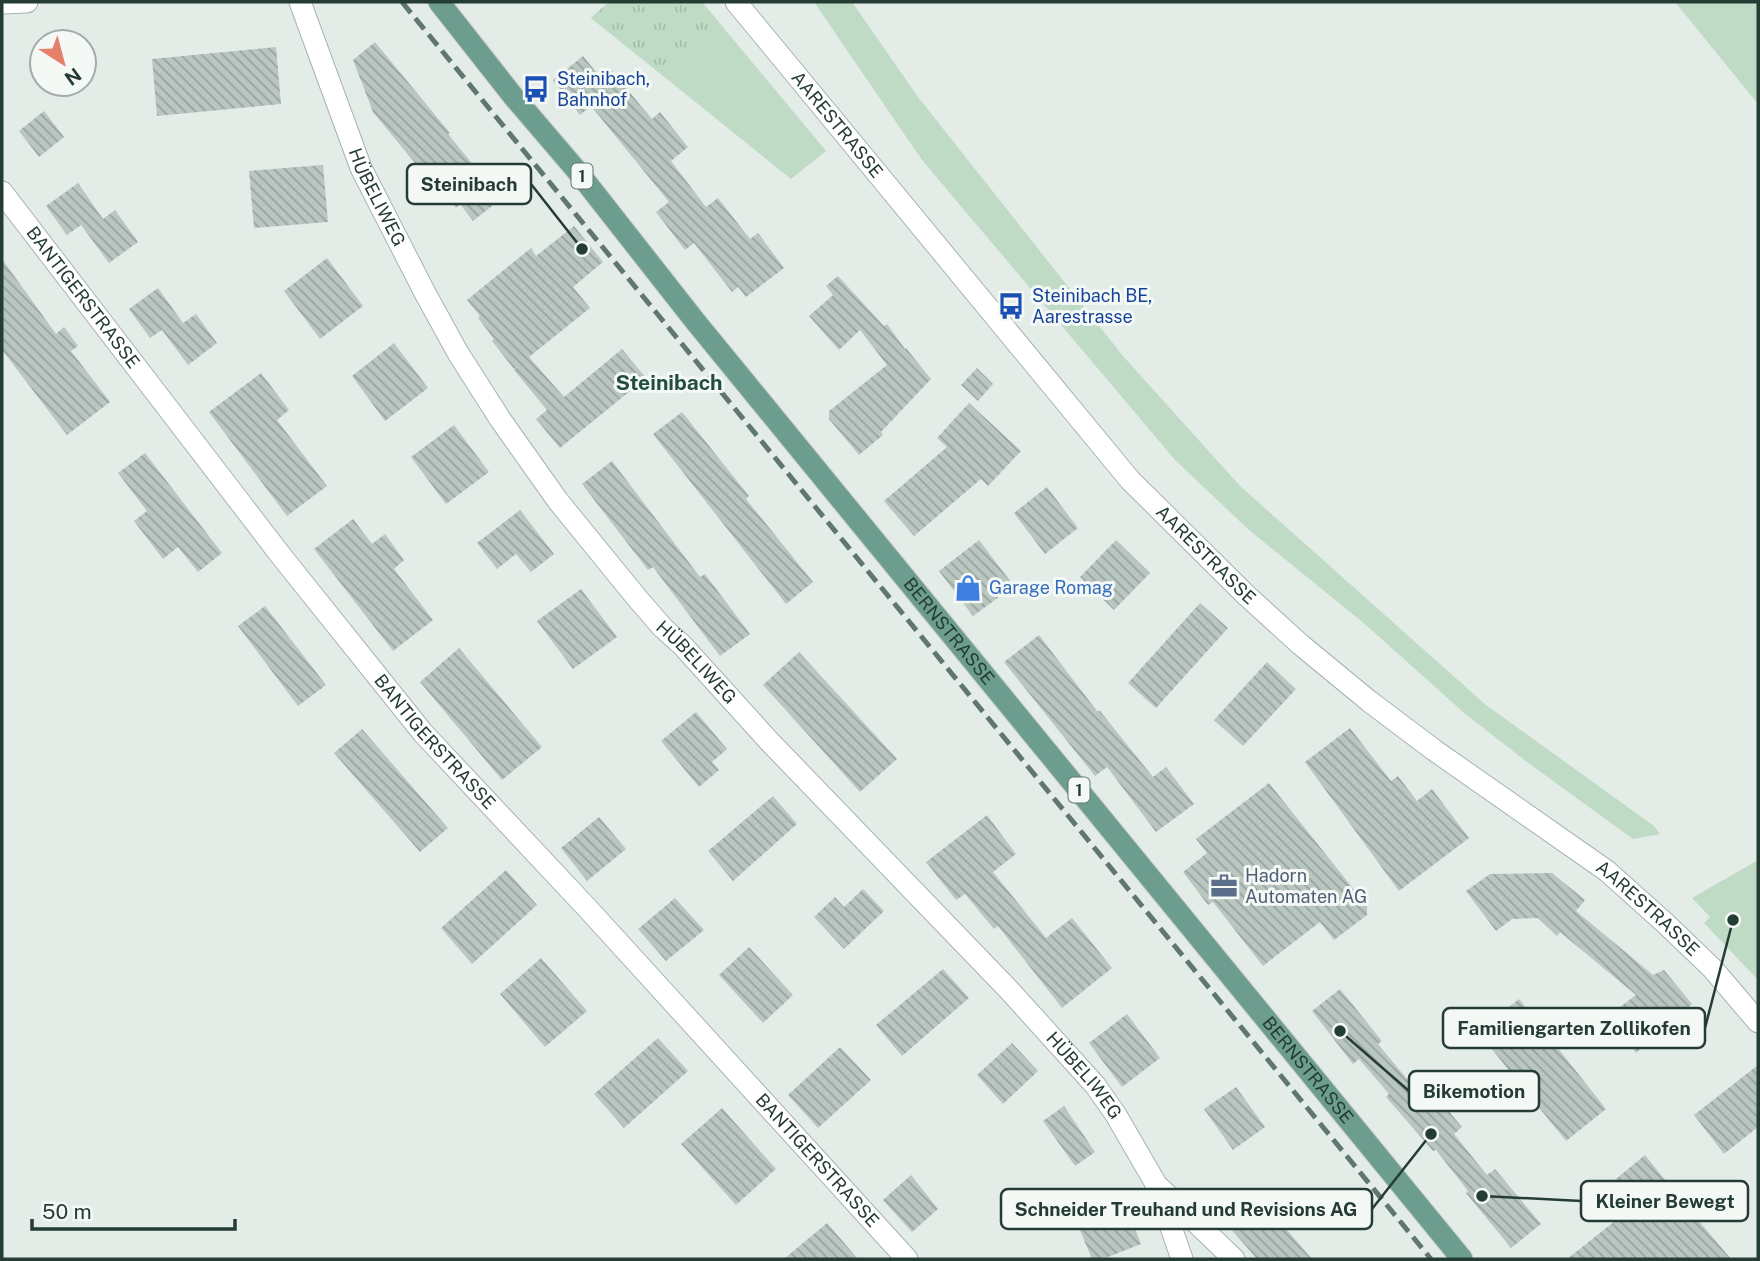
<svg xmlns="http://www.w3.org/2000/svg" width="1760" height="1261" font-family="'Public Sans',sans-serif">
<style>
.green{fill:#bfdbc5}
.park{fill:url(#park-tufts)}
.building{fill:url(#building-back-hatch)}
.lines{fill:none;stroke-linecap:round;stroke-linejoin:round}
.minor-casing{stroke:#a7b4ae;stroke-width:23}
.tertiary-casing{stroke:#a7b4ae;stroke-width:23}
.primary-casing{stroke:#c2c8c6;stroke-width:23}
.minor{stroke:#fff;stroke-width:21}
.tertiary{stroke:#fff;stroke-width:21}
.primary{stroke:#6d9d8e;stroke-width:21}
.rail{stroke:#60776f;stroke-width:5;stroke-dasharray:14 7;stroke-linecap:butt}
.labels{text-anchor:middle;stroke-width:6;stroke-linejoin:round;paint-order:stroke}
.shield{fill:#f4f9f6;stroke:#63756e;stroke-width:2}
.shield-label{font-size:16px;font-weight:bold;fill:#253c34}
.transit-label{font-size:18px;fill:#164399;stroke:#f4f9f6;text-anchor:start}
.street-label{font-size:18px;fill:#253c34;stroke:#f4f9f6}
.shop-label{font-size:18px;fill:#366cbe;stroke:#f4f9f6;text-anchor:start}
.service-label{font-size:18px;fill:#4e5e75;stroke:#f4f9f6;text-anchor:start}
.quarter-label{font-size:21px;font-weight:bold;fill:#234c40;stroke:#f4f9f6}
.leader{fill:none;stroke:#253c34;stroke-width:2.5}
.callout-dot{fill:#253c34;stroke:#f4f9f6;stroke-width:2.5}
.callout{fill:#f4f9f6;stroke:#253c34;stroke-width:2.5}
.callout-label{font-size:19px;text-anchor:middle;font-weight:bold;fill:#253c34}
</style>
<defs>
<pattern id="park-tufts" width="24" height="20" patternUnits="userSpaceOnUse" patternTransform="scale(1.75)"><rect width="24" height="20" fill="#bfdbc5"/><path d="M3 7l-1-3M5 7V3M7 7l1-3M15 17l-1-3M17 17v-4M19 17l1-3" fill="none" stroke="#a4bdaa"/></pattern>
<pattern id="building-back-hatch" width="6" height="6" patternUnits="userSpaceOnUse" patternTransform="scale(1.75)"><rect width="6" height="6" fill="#bac7c1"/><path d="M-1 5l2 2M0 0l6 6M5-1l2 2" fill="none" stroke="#97a39e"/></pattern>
</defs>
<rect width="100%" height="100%" fill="#e4ece8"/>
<path class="green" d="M 609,2 L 702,2 L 826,151 L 791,179 L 591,18 Z
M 814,2 L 852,2 L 918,97 L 1123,356 L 1241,487 L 1486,705 L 1654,826 L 1660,834 L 1633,839 L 1527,762 L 1463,712 L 1366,625 L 1249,530 L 1175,460 L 922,160 Z
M 1675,2 L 1758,2 L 1758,104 Z
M 1758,860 L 1758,980 L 1704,923 L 1710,917 L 1692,898 Z"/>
<path class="park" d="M 609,2 L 702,2 L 722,26 L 665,77 L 591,18 Z"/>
<path class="building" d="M 375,42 L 450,133 L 448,134 L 501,199 L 473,221 L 460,204 L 456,208 L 426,172 L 424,174 L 373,112 L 353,60 Z
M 276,47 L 281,104 L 157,116 L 152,59 Z
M 583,56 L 601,78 L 611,70 L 652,119 L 660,112 L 688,147 L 671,161 L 706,207 L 718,198 L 750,239 L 758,233 L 784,268 L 746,297 L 738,287 L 732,292 L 694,243 L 685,250 L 656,212 L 669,202 L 591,106 L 580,115 L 553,80 Z
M 44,111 L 64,137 L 39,157 L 19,131 Z
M 323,165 L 328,222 L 254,228 L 249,171 Z
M 78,183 L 103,219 L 115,210 L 138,242 L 109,263 L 81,225 L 67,235 L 46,206 Z
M 574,226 L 603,262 L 573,287 L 590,308 L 529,357 L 564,397 L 622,349 L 646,378 L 560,448 L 536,419 L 547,410 L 514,370 L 519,365 L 514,369 L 492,341 L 494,339 L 478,318 L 480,316 L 467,300 L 531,248 L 536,256 Z
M 327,258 L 363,306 L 320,339 L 284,291 Z
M 2,259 L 56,334 L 64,327 L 78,346 L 71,351 L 110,402 L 67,435 L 2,350 Z
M 838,276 L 884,326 L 887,324 L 905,349 L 906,348 L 931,379 L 881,432 L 883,435 L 859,455 L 829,419 L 829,411 L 887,365 L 860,330 L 839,350 L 809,316 L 833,295 L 826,286 Z
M 158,288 L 183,323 L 196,314 L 217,343 L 188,365 L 162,330 L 150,338 L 129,309 Z
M 394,343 L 428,388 L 385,421 L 352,376 Z
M 977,368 L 993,384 L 978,401 L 961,385 Z
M 261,373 L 289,410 L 277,420 L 327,486 L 287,516 L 209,412 Z
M 969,403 L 1021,451 L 988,486 L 981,479 L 914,536 L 884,501 L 947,447 L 937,438 Z
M 682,412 L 749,496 L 746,499 L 813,582 L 786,604 L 653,434 Z
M 454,425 L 489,472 L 446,504 L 411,457 Z
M 145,453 L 222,553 L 198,572 L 178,547 L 163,559 L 134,521 L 147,511 L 118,473 Z
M 612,461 L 700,577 L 705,574 L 750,634 L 720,656 L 653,567 L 648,570 L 582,484 Z
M 1047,487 L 1078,528 L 1045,554 L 1014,513 Z
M 520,510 L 554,554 L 531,572 L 516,554 L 497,569 L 477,543 Z
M 353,519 L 372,544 L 385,534 L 404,560 L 394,569 L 433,620 L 393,651 L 314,549 Z
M 979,540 L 1014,586 L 973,616 L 939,571 Z
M 1116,540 L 1150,573 L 1114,610 L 1080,577 Z
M 581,589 L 617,637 L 573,669 L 537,621 Z
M 1200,603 L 1228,628 L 1156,708 L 1128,683 Z
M 265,606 L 326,685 L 298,706 L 238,626 Z
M 1039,635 L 1097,711 L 1100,711 L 1153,777 L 1166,767 L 1194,804 L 1156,832 L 1107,767 L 1095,776 L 1004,662 Z
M 459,648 L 542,747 L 502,780 L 420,682 Z
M 799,652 L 897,759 L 860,792 L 763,685 Z
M 1267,662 L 1296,689 L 1243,746 L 1214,720 Z
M 696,712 L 727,749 L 712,762 L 719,770 L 699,787 L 661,741 Z
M 1350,728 L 1391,781 L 1398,776 L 1417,801 L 1432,789 L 1469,838 L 1399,891 L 1305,762 Z
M 362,729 L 448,828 L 420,852 L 334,753 Z
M 1269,783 L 1367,906 L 1367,915 L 1334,940 L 1320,922 L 1263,966 L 1213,902 L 1208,905 L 1183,872 L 1207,853 L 1196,839 Z
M 773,796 L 797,824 L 733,881 L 708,851 Z
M 987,815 L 1016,854 L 993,872 L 1030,918 L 1046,938 L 1072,918 L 1112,968 L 1062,1008 L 998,926 L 994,929 L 965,894 L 956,900 L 926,862 Z
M 599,817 L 626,849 L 587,881 L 561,848 Z
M 506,870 L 537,905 L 472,964 L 441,928 Z
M 1552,873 L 1585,900 L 1576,911 L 1653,975 L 1664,970 L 1692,1004 L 1636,1053 L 1608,1016 L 1636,995 L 1560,932 L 1557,936 L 1538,918 L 1512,919 L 1496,931 L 1466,891 L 1490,874 Z
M 863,889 L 884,911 L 844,949 L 814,917 L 835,897 L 844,907 Z
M 675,898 L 704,930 L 666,961 L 638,929 Z
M 749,947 L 793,995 L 763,1023 L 719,975 Z
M 541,958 L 587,1011 L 545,1047 L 500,994 Z
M 943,969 L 969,998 L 902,1056 L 876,1025 Z
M 1340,989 L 1382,1041 L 1378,1044 L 1407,1079 L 1416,1072 L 1462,1127 L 1454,1134 L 1487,1175 L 1495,1169 L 1541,1224 L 1511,1248 L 1466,1193 L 1468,1191 L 1436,1150 L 1433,1151 L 1386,1097 L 1389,1094 L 1359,1059 L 1353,1064 L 1312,1011 Z
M 1519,999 L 1606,1109 L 1566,1141 L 1478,1032 Z
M 1127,1014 L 1160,1058 L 1122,1087 L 1089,1043 Z
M 658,1038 L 688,1071 L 624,1128 L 594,1094 Z
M 1012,1043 L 1038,1071 L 1003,1104 L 977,1075 Z
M 840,1047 L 871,1080 L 818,1128 L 788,1095 Z
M 1758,1065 L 1758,1127 L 1724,1154 L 1694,1115 Z
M 1236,1087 L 1265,1127 L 1233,1150 L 1204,1109 Z
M 1064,1106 L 1095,1152 L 1075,1166 L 1043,1121 Z
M 722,1108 L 776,1169 L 736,1205 L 681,1144 Z
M 1645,1155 L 1687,1207 L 1731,1259 L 1567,1259 L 1625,1213 L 1605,1188 Z
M 911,1175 L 938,1209 L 912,1232 L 883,1200 Z
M 1262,1201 L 1312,1259 L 1257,1259 L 1230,1228 Z
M 1127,1208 L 1141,1244 L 1103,1259 L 1092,1259 L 1079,1228 Z
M 827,1223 L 858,1259 L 784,1259 Z"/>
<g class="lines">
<defs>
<g id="minor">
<path id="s1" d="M 300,2 L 361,168 L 425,293 L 458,353 L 500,419 L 558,501 L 637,598 L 663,628 L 682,645 L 769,741 L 1009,990 L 1095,1085 L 1116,1115 L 1156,1184 L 1182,1259"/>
<path d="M 2,3 L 27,2"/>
<path id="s2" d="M 2,192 L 282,557 L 423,733 L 589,910 L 907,1259"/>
<path d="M 1160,1188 L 1234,1259"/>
</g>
<g id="tertiary">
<path id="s3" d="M 736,2 L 1130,480 L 1246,595 L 1301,645 L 1369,701 L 1434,750 L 1607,871 L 1665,923 L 1712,968 L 1758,1022"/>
</g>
<g id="primary">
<path id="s4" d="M 439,2 L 513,96 L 578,172 L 695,321 L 1462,1259"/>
</g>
</defs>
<use href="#minor" class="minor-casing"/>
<use href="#tertiary" class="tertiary-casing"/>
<use href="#primary" class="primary-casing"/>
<use href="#minor" class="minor"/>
<use href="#tertiary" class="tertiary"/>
<use href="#primary" class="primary"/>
<path class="rail" d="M 402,2 L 1431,1259"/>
</g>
<defs>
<symbol id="bus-bare" viewBox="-9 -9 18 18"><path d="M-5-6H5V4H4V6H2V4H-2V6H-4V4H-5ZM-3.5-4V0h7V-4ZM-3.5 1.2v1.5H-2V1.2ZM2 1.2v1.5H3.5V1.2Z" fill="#1a4fb4" stroke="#f4f9f6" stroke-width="2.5" paint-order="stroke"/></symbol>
<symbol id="shop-bare" viewBox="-9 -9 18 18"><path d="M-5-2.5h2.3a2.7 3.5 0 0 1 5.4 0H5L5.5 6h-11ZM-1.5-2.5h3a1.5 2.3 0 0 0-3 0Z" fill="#3f7fe0" stroke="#f4f9f6" stroke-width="2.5" paint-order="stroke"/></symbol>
<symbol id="office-bare" viewBox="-9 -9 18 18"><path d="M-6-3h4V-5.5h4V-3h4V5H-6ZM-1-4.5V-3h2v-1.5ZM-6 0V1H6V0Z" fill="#5c6f8a" stroke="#f4f9f6" stroke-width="2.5" paint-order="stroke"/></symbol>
</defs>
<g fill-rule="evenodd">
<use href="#bus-bare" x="517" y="70" width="38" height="38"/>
<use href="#bus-bare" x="992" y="287" width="38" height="38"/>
<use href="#shop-bare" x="949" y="569" width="38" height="38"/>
<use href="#office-bare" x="1205" y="867" width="38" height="38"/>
</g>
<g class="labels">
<g class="shield">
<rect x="571.5" y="163.5" width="21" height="25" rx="5"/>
<rect x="1068.5" y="777.5" width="21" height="25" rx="5"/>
</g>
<g class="shield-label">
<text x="582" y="182">1</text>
<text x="1079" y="796">1</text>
</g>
<g class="transit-label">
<text x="557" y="85">Steinibach,<tspan x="557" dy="21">Bahnhof</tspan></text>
<text x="1032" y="302">Steinibach BE,<tspan x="1032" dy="21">Aarestrasse</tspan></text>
</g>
<g class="street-label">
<text dy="6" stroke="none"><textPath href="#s3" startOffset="159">AARESTRASSE</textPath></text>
<text dy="6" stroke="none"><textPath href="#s1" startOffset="210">HÜBELIWEG</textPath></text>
<text dy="6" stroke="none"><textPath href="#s2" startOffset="133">BANTIGERSTRASSE</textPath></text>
<text dy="6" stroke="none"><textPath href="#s3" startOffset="726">AARESTRASSE</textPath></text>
<text dy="6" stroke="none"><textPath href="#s4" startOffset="810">BERNSTRASSE</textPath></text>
<text dy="6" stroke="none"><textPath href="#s1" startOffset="777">HÜBELIWEG</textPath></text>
<text dy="6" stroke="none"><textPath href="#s2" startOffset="700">BANTIGERSTRASSE</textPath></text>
<text dy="6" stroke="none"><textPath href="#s3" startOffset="1293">AARESTRASSE</textPath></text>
<text dy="6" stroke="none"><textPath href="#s4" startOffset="1377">BERNSTRASSE</textPath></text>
<text dy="6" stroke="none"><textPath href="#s1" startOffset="1344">HÜBELIWEG</textPath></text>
<text dy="6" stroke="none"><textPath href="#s2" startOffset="1267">BANTIGERSTRASSE</textPath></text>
</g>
<g class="shop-label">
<text x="989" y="594">Garage Romag</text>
</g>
<g class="service-label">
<text x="1245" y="882">Hadorn<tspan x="1245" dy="21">Automaten AG</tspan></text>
</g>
<g class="quarter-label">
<text x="669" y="390">Steinibach</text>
</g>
</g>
<path class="leader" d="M582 249L531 184M1733 920L1705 1028M1340 1031L1409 1091M1482 1196L1581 1201M1431 1134L1372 1209"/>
<g class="callout-dot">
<circle cx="582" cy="249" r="7"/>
<circle cx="1733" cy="920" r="7"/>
<circle cx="1340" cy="1031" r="7"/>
<circle cx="1482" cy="1196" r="7"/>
<circle cx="1431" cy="1134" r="7"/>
</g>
<g class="callout">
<rect x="407" y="164" width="124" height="40" rx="7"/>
<rect x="1443" y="1008" width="262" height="40" rx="7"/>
<rect x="1409" y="1071" width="130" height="40" rx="7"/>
<rect x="1581" y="1181" width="167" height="40" rx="7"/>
<rect x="1001" y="1189" width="371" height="40" rx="7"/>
</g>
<g class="callout-label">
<text x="469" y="191">Steinibach</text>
<text x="1574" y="1035">Familiengarten Zollikofen</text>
<text x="1474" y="1098">Bikemotion</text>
<text x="1665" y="1208">Kleiner Bewegt</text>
<text x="1186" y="1216">Schneider Treuhand und Revisions AG</text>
</g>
<rect width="1760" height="1261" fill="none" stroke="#253c34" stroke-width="7"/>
<g transform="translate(63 63) rotate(144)"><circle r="33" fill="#f4f9f6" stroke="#a1ada8" stroke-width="2"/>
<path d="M0-5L12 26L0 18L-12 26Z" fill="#e4806a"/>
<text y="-10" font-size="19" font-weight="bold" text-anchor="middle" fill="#253c34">N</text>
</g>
<path d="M32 1219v10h203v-10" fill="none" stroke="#253c34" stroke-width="3.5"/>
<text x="42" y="1219" font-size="21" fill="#253c34" stroke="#f4f9f6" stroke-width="5" paint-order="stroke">50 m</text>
</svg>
